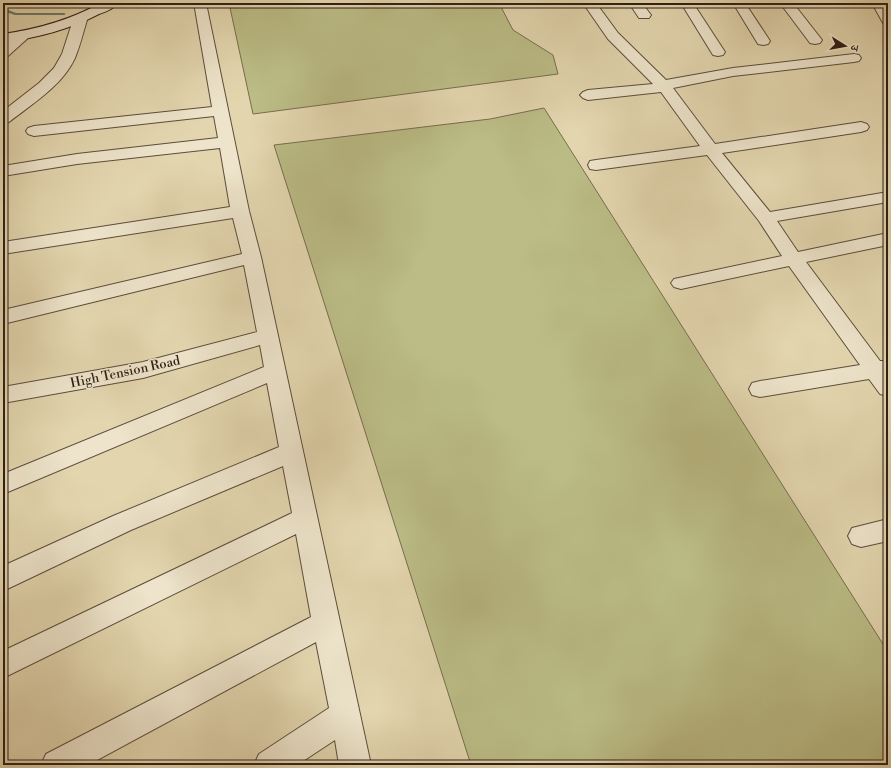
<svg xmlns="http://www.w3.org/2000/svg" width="891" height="768" font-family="'Libre Bodoni','Noto Serif Devanagari',serif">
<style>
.green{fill:#bbbc86;stroke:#766e4e}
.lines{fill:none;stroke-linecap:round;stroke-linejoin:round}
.stream{fill:#6d7b6d;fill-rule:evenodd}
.street-casing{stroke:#5d4d3c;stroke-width:2}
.secondary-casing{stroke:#301f16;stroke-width:2}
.street{fill:#ede4cb;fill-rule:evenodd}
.secondary{fill:#ede4cb;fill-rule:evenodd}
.labels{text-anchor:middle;stroke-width:3;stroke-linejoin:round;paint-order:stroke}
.street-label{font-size:13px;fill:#301f16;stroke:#ede4cb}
</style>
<rect width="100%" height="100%" fill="#e3d6af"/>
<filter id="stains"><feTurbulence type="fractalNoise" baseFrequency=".005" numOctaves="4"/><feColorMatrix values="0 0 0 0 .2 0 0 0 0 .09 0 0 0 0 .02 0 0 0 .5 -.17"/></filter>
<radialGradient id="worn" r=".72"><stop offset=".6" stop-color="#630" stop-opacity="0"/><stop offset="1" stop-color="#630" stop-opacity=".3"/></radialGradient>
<path class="green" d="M 229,3 L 499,3 L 513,30 L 553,55 L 558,74 L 253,114 Z
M 544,108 L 888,652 L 888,765 L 471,765 L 274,145 L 490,119 Z"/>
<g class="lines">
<path class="stream" d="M 3,8 L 16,13 L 64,13 L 66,14 L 64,15 L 15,15 L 3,11 Z"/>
<defs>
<path id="street" d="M 194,3 L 206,3 L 249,211 L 261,257 L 371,765 L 339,765 L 335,740 L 297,765 L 254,765 L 259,754 L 329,708 L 316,642 L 88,765 L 41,765 L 46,754 L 311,617 L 296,534 L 3,678 L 3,651 L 292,513 L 283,466 L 131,530 L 3,591 L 3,566 L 113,516 L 279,447 L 267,383 L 3,494 L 3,474 L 264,367 L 260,345 L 143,378 L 3,403 L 3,387 L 143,362 L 257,332 L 244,265 L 3,324 L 3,310 L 242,254 L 233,218 L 3,254 L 3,242 L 230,207 L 220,148 L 77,164 L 3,176 L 3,166 L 77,154 L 218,138 L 214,116 L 34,136 L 28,134 L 26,131 L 28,128 L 34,126 L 212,107 Z
M 583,3 L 596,3 L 618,33 L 666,80 L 733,68 L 854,54 L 859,55 L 861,58 L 859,61 L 854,62 L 733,76 L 673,88 L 715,144 L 861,122 L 867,124 L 869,127 L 867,130 L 861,132 L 722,153 L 770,212 L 888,192 L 888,202 L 777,221 L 798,252 L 888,233 L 888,245 L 806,262 L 880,361 L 888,361 L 888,396 L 880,394 L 869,379 L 760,397 L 752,395 L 749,389 L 752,383 L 760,381 L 860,365 L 789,266 L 681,289 L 674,287 L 671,283 L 674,279 L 782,256 L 759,221 L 707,155 L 596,170 L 590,169 L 588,165 L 590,161 L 596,160 L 700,146 L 661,92 L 588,100 L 583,98 L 580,95 L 583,92 L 588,90 L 653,84 L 608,39 Z
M 629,3 L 642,3 L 651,15 L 649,18 L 639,18 Z
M 681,3 L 693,3 L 725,52 L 723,55 L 718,56 L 713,55 Z
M 733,3 L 745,3 L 770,41 L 768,44 L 763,45 L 758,44 Z
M 780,3 L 793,3 L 822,40 L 820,43 L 815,44 L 810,43 Z
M 872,3 L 884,3 L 888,9 L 888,24 L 883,23 Z
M 80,16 L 85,17 L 87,20 C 83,33 80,46 75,58 C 62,86 32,104 9,122 L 3,124 L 3,111 L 39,83 L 54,68 L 62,54 L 73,20 L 75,17 Z
M 23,31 L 28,32 L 30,35 L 28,38 L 8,56 L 3,57 L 3,46 L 18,32 Z
M 888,519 L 888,541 L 861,547 L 852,544 L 848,536 L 852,528 Z"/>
<path id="secondary" d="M 101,3 L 117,3 C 114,9 105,12 99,14 C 68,30 37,38 3,42 L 3,34 C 38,29 70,20 101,3 Z"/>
</defs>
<use href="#street" class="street-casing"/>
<use href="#secondary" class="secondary-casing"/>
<use href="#street" class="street"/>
<use href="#secondary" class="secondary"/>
</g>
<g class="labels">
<g class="street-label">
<text transform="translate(125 371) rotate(-12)" y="5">High Tension Road</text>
</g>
</g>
<rect width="891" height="768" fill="none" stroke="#e3d6af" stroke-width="16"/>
<rect x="4" y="4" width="883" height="760" fill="none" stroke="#301f16" stroke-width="2"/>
<rect x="8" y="8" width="875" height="752" fill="none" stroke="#301f16"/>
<g transform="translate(845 46) rotate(101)" stroke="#ede4cb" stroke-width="3" paint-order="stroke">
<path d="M0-3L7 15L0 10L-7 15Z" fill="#301f16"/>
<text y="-6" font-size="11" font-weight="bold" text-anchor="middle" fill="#301f16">उ</text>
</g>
<rect width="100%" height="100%" filter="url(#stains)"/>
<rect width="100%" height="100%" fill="url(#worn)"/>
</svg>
